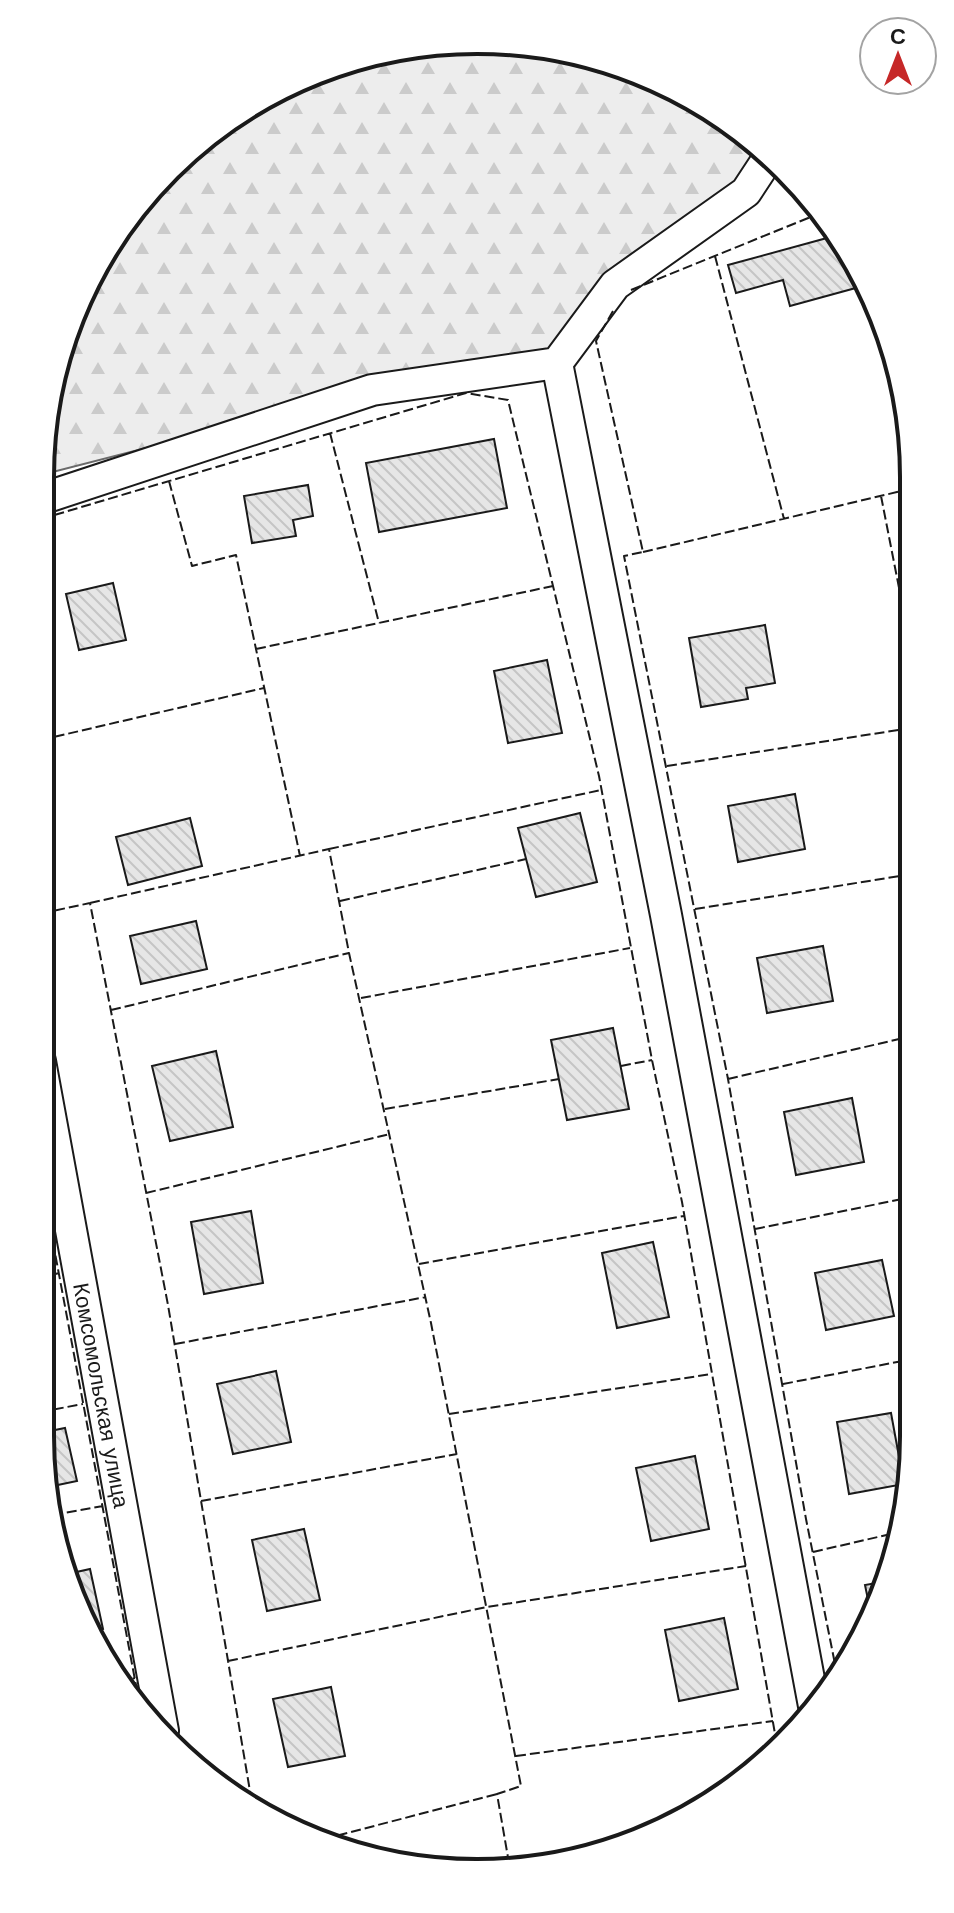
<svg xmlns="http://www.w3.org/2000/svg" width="954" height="1913" font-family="'Work Sans',sans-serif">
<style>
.forest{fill:url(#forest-firs);stroke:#6a6a6a;stroke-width:2}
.building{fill:url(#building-back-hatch);stroke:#1a1a1a;stroke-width:2}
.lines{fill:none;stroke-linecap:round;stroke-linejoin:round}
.minor-casing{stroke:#1a1a1a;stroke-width:34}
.minor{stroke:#fff;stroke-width:30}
.fence{stroke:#1a1a1a;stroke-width:2;stroke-dasharray:10 4;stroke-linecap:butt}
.labels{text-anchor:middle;stroke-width:6;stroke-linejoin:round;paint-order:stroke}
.street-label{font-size:22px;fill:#1a1a1a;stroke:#fff}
.rim{fill:none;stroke:#1a1a1a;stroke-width:4}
</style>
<defs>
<pattern id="forest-firs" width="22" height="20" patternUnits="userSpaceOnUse" patternTransform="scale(2)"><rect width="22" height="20" fill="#ededed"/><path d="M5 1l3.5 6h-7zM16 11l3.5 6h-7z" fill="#cbcbcb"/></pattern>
<pattern id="building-back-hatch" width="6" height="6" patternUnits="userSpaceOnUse" patternTransform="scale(2)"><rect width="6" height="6" fill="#e6e6e6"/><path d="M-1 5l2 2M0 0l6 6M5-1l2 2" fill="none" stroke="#c5c5c5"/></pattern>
</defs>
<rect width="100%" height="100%" fill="#fff"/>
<path class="forest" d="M 505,41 L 670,85 L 743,131 L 769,157 L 615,285 L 557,363 L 372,390 L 41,475 L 41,449 L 85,284 L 189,149 L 336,63 Z"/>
<path class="building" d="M 838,235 L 859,273 L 863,286 L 790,306 L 783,280 L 736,293 L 728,265 Z
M 494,439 L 507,508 L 379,532 L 366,463 Z
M 308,485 L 313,516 L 293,520 L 296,536 L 252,543 L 244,496 Z
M 113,583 L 126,640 L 79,650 L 66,594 Z
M 765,625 L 775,683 L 746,688 L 748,699 L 701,707 L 689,638 Z
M 547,660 L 562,733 L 508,743 L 494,671 Z
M 795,794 L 805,849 L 738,862 L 728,806 Z
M 580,813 L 597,882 L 536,897 L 518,828 Z
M 190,818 L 202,866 L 128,885 L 116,837 Z
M 196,921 L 207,969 L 141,984 L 130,936 Z
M 823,946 L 833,1001 L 767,1013 L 757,958 Z
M 613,1028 L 629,1109 L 567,1120 L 551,1040 Z
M 216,1051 L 233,1127 L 170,1141 L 152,1066 Z
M 852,1098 L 864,1162 L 796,1175 L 784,1112 Z
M 251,1211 L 263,1283 L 204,1294 L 191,1222 Z
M 653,1242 L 669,1317 L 617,1328 L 602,1253 Z
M 882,1260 L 894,1316 L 826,1330 L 815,1273 Z
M 276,1371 L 291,1442 L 233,1454 L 217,1384 Z
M 891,1413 L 904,1484 L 849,1494 L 837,1422 Z
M 65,1428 L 77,1481 L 48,1487 L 40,1433 Z
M 695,1456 L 709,1529 L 651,1541 L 636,1468 Z
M 304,1529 L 320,1600 L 267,1611 L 252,1540 Z
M 90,1569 L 103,1629 L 92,1631 L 63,1575 Z
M 882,1582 L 872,1619 L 865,1585 Z
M 724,1618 L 738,1689 L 679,1701 L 665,1630 Z
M 331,1687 L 345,1756 L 288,1767 L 273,1699 Z
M 696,1810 L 670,1828 L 669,1828 L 667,1814 Z"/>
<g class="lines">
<defs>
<g id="minor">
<path d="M 557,363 L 666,915 L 814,1706"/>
<path d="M 41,499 L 372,390 L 557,363 L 615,285 L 746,192 L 769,157"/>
<path id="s1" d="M 40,1061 L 163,1731"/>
</g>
</defs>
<use href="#minor" class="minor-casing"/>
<use href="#minor" class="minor"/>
<path class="fence" d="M 715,256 L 784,519
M 631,290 L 818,214 L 815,203
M 613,311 L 596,341 L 643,552 L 624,556 L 728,1079 L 806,1519 L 837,1674
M 895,364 L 910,456
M 330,433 L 379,623
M 169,481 L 192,566 L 236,555 L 300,856
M 881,496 L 911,649
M 41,519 L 466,393 L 508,400 L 599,776 L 652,1060 L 682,1202 L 778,1751
M 643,552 L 910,489
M 256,649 L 553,586
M 41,740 L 264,688
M 667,766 L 911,728
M 329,849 L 601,790
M 41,878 L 48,912 L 90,903 L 168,1305 L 253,1809
M 340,901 L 526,859
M 90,903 L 329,849 L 349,953 L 431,1323 L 521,1786 L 497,1794 L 510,1869
M 695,909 L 912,874
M 361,998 L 630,948
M 111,1010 L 349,953
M 621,1066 L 652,1060
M 728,1079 L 912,1036
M 385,1109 L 559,1079
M 40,1173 L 141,1712
M 146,1193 L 390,1134
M 755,1229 L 912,1197
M 419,1264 L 684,1216
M 40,1278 L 59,1273
M 175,1344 L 426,1297
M 783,1384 L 913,1359
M 40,1412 L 83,1404
M 449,1414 L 712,1374
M 201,1501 L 457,1454
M 53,1515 L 103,1506
M 813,1552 L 895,1533
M 228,1661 L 487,1607 L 746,1566
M 119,1681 L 135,1678
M 516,1756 L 773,1721
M 324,1839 L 497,1794"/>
</g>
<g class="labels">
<g class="street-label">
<text dy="8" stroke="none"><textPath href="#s1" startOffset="340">Комсомольская улица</textPath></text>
</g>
</g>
<path d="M0 0H954V1913H0ZM477 54H477A423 423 0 0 1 900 477V1436A423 423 0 0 1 477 1859H477A423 423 0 0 1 54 1436V477A423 423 0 0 1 477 54Z" fill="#fff" fill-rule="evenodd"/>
<path class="rim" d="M477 54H477A423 423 0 0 1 900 477V1436A423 423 0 0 1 477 1859H477A423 423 0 0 1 54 1436V477A423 423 0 0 1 477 54Z"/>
<g transform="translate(898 56)"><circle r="38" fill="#ffffff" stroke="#a3a3a3" stroke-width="2"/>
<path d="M0-6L14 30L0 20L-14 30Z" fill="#c62828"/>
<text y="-12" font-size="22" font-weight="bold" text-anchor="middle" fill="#1a1a1a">С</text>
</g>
</svg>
